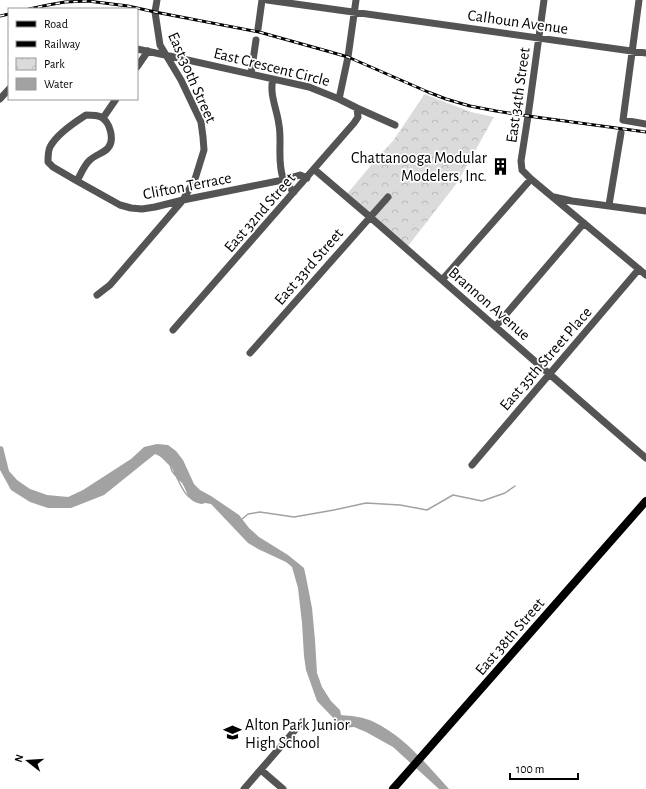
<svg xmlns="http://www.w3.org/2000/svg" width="646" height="789" font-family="'Alegreya Sans',sans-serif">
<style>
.park{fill:url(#park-crowns)}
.water{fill:#a2a2a2}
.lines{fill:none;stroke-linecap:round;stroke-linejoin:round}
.stream{stroke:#a2a2a2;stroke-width:1.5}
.minor{stroke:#545454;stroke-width:7}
.major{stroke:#000;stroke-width:8}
.rail-casing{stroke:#000;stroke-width:3}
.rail{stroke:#fff;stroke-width:1.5;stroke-dasharray:4.5;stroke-linecap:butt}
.labels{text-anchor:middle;stroke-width:3.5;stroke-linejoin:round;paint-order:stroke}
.street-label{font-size:16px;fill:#000;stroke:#fff}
.poi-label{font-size:16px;fill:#000;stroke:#fff;text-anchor:end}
</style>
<defs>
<pattern id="park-crowns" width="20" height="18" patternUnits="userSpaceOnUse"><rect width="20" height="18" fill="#dbdbdb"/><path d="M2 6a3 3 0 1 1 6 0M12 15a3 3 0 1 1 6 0" fill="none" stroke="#bababa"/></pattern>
</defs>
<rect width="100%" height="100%" fill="#fff"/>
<path class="park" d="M 424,94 L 471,112 L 494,117 L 457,183 L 408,246 L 347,194 L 377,158 L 393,141 L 422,98 Z"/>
<path class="water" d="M 157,444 L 168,445 L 176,451 L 183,460 L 194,484 L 200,490 L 211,496 L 239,515 L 249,528 L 259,537 L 288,555 L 304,568 L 306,577 L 312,608 L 315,640 L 317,673 L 322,687 L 331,701 L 340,710 L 341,715 C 352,716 364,717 374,722 C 405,737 427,765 449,789 L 439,789 L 393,747 L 366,732 L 354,727 L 343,728 L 317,701 L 306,670 L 304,656 L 302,623 L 298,588 L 292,567 L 286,562 L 258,549 L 248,543 L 211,504 L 205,503 L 202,504 C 186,501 189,494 182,483 C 180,481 177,479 175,476 C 174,474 174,472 173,470 C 169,462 163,457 155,454 L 104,495 L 71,508 L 48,508 L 30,502 L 11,490 L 0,470 L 0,446 L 3,447 L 9,471 L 17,480 L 30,489 L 47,495 L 68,497 L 83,490 L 131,459 L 144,447 Z"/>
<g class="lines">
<path class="stream" d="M 159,454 L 170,465 L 172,471 L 175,475
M 177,478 C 181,485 183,492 189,497
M 241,520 L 248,514 L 260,512 L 294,517 L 334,510 L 366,503 L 400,505 L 427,510 L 453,495 L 482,501 L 505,493 L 515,486"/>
<path class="minor" d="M 267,0 L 646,53
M 544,0 L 528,116 L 521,161 L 522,170 L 531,179 L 646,275
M 639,0 L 623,120 L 646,124
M 258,29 L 262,0
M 137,49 L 165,55 L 309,87 L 339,99 L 357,108 L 395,125
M 137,67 L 148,51
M 251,74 L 256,40
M 273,79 C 269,94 277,109 279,125 C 282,142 277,161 283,178 C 285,184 290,188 294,192
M 0,99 L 9,89
M 339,99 L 348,57 L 356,0
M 86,115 C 91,115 97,115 101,117 C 110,122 115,140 108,148 C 104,153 95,155 90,160 C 84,165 81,174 77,181 L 53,167 L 48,162 C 48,157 48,151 50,147 C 56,135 75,122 86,115 Z
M 103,118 L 116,99
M 315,170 L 370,217 L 602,420 L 646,458
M 77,181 L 120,205 L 131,208 L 142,209 L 155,207 L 183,200 L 283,180 L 300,175 L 307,178
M 554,197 L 572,201 L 646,211
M 609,205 L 621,133
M 442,280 L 531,179
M 97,295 L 110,285 L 183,200 L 195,179 L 204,150 L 203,137 L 201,122 L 181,80 L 160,45 L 155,12 L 157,0
M 496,326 L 584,223
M 173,330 L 354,123 L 358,117 L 357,108
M 250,353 L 388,197
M 472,465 L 639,269
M 261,770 L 283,789
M 244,789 L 302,722"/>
<path class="major" d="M 393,789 L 646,501"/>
<defs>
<path id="rail" d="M 29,9 L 48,5 L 65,2 L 88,1 L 128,6 L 155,12 L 259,32 L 327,51 L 348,57 L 428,92 L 446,99 L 470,106 L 496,111 L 528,116 L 646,132
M 0,16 L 9,14"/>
</defs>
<use href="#rail" class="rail-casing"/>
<use href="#rail" class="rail"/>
</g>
<defs>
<symbol id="building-bare" viewBox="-9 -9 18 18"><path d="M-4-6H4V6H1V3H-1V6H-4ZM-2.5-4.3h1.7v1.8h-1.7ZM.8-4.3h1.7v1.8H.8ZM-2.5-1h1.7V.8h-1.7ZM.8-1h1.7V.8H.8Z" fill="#000" stroke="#fff" stroke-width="2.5" paint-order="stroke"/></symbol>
<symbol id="school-bare" viewBox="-9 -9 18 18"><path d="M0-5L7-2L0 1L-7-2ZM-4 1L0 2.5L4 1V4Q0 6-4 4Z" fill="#000" stroke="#fff" stroke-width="2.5" paint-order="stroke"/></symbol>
</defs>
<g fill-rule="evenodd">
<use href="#building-bare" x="488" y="154" width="25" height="25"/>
<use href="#school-bare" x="220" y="720" width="25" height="25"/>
</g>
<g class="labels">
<g class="street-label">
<text transform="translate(518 21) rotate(8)" y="6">Calhoun Avenue</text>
<text transform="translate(272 66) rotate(14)" y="6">East Crescent Circle</text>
<text transform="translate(193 77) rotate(66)" y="6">East 30th Street</text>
<text transform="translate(517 95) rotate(-82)" y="6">East 34th Street</text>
<text transform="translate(187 185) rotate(-11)" y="6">Clifton Terrace</text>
<text transform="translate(259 212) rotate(-49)" y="6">East 32nd Street</text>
<text transform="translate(308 266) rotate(-49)" y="6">East 33rd Street</text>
<text transform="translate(490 303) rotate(41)" y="6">Brannon Avenue</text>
<text transform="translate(545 358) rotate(-49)" y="6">East 35th Street Place</text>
<text transform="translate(509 636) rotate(-49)" y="6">East 38th Street</text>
</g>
<g class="poi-label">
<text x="487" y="163">Chattanooga Modular<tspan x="487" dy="18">Modelers, Inc.</tspan></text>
<text x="245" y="730" text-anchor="start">Alton Park Junior<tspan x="245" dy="18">High School</tspan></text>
</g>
</g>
<rect x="8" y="8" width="130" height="92" fill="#ffffff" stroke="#999999"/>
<rect x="16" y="21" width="20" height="6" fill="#000000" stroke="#999999"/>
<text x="44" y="28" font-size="12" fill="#000000">Road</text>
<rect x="16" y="41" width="20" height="6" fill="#000000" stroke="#999999"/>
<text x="44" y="48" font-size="12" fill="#000000">Railway</text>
<rect x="16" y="58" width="20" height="12" fill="url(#park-crowns)" stroke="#999999"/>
<text x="44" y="68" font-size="12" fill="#000000">Park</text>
<rect x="16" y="78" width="20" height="12" fill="#a2a2a2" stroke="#999999"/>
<text x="44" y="88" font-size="12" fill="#000000">Water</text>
<g transform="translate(28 761) rotate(287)" stroke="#ffffff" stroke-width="3" paint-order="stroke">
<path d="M0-3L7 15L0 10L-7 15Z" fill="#000000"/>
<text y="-6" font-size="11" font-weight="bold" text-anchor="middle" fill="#000000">N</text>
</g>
<path d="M510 773v6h68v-6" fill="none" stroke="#000000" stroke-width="2"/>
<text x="516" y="773" font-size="12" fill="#000000" stroke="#ffffff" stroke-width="3" paint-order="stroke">100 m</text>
</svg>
